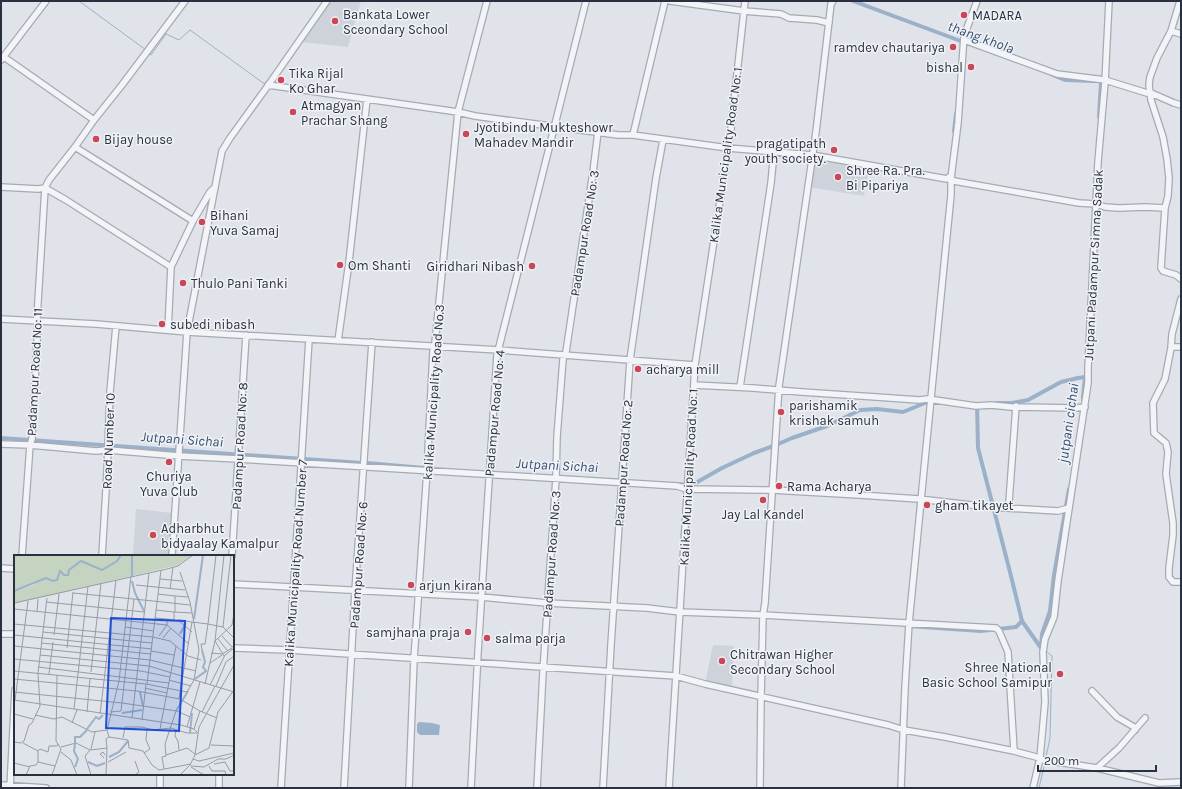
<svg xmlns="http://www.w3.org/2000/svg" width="1182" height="789" font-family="Karla,sans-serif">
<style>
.built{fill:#ced2db}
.water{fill:#9bb1c9}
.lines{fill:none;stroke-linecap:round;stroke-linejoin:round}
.stream{stroke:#9bb1c9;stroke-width:1}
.canal{stroke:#9bb1c9;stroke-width:4}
.minor-casing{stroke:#a5aab3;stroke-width:8}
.minor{stroke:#f3f4f7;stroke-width:5.5}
.poi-dot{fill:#cd4658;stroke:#f0f2f6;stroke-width:1.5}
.labels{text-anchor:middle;stroke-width:3;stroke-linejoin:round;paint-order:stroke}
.poi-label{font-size:13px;fill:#293140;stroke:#f0f2f6;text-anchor:start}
.street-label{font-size:13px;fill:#293140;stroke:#f0f2f6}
.water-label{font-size:14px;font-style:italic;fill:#334f74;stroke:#f0f2f6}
.inset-river{fill:none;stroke:#9bb1c9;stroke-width:2}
.inset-road{fill:none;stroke:#979ca5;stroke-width:1}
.view{fill:#1d4ed8;fill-opacity:0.15;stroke:#1d4ed8;stroke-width:2}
.inset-edge{fill:none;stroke:#293140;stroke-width:2}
</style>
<rect width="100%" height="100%" fill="#e0e3e9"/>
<path class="built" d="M 330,1 L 361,1 L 348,47 L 301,42 Z
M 812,155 L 869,167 L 864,196 L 808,187 Z
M 136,509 L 172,513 L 171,556 L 133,556 Z
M 713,645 L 734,646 L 732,688 L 705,683 Z"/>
<path class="water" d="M 419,722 L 432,723 L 440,725 L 439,735 L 420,735 L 417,732 L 417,724 Z"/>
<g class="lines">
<path class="stream" d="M 79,1 L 146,50
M 148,52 L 151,55 L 166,34 L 179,40 L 190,30 L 266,85
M 290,91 L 301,92
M 1046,757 L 1050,738 L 1052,656 L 1046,651
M 1039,788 L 1045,762"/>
<path class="canal" d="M 853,1 L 966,43
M 1053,75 L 1065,80 L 1095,81
M 1099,117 L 1101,82
M 954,131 L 956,114
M 996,403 L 1012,403 L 1028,400 L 1061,382 L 1078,378 L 1085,377 L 1083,398
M 977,404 L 978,448 L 1010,572 L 1022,621
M 1,438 L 362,463
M 776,445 L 792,438 L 827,426 L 860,410 L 877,409 L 903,412 L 930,401 L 933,401
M 367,463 L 424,468
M 676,484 L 692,485 L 722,468 L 754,453 L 773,446
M 908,626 L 981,631 L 1016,627 L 1022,621 L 1041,648
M 1041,647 L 1042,634 L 1050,611 L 1054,575 L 1069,489"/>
<defs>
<path id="minor" d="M 670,1 L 744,11 L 781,14 L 789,18 L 817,20 L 829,23
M 1180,1 L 1171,31 L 1157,58 L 1150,77 L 1149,85 L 1151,100 L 1163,137 L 1167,159 L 1169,178 L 1168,196 L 1165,208 L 1161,268 L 1163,271 L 1176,275 L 1181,279
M 1171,31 L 1181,34
M 964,40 L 1057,74 L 1105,80 L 1147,93 L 1151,93 L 1174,103 L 1181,105
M 4,57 L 94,120
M 1,60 L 46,1
M 268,85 L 458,112 L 475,116 L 618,135 L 633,135 L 728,148 L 812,155 L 947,179 L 949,177 L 954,181 L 1079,203 L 1096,204 L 1105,207 L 1119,208 L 1145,207 L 1165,208
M 633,135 L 665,1
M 75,147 L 193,221
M 1,187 L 38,189 L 45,188 L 66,200 L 171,267
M 1181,299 L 1172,334 L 1171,348 L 1165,379 L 1153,403 L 1154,433 L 1166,443 L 1168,452 L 1166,474 L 1173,523 L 1173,535 L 1169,568 L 1169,577 L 1173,582 L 1181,582
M 1,319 L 96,324 L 187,332 L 499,350 L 695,365
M 168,330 L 171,267 L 193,221 L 210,192 L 214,188
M 338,341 L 349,262 L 367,99
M 1171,347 L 1181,347
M 694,385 L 753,388 L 802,392 L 876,397 L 919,400 L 928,399 L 976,406 L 991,405 L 1011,407 L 1076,408 L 1085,407
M 740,387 L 771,183 L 774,152
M 1,444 L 30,445 L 96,451 L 108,450 L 179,456 L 238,459 L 677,486 L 687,489 L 772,490 L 859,495 L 919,499 L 989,507 L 1058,511 L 1069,508
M 1006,507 L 1009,502 L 1016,406
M 22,556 L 30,445 L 32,439 L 38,323 L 37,318 L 45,188 L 49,180 L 75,147 L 94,120 L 122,85 L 185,1
M 102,556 L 107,473 L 110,392 L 116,326
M 172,556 L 187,332 L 222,151 L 230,138 L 267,87 L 327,1
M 232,556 L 246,335
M 1,568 L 15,569
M 233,584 L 481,597 L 547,603 L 647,608 L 680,612 L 763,615 L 996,628 L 999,631 L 1008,652 L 1014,751
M 1,634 L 15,634
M 233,648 L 289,650 L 676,676 L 705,684 L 888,725 L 904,730 L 945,737 L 1014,751 L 1040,758 L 1044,760 L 1097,768 L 1159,783 L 1181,782
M 1092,691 L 1117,717 L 1134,727 L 1135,730
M 1097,768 L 1119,748 L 1145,718
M 1,785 L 46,788
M 10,788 L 15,690
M 160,788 L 160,774
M 219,788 L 219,774
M 281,788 L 309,339
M 344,788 L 355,591 L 372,342
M 409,788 L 414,659 L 427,471 L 433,351 L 435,343 L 458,112 L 487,1
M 471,788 L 478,652 L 497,355 L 586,1
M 537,788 L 543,672 L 556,478 L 557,437 L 563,359 L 566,352 L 593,172 L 598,132
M 603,788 L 611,645 L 630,360 L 656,178 L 663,140
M 669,788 L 695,365 L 731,129 L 745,1
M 760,788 L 761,697 L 763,615 L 765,603 L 779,386 L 816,132 L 831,4 L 833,1
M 901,788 L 905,688 L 909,623 L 945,255 L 951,195 L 951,178 L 958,123 L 964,36 L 977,1
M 1033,788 L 1040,758 L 1045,702 L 1043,652 L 1045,639 L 1054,617 L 1058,581 L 1088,383 L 1088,368 L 1098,162 L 1105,82 L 1109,1"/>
</defs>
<use href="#minor" class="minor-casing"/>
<use href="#minor" class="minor"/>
</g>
<g class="poi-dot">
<circle cx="964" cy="15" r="4"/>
<circle cx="335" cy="21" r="4"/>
<circle cx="953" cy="47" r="4"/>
<circle cx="971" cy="67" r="4"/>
<circle cx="281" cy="80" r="4"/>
<circle cx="293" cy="112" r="4"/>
<circle cx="466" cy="134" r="4"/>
<circle cx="96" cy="139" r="4"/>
<circle cx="834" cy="150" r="4"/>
<circle cx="838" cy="177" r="4"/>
<circle cx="202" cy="222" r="4"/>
<circle cx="340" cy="265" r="4"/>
<circle cx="532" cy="266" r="4"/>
<circle cx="183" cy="283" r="4"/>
<circle cx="162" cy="324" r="4"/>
<circle cx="638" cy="369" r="4"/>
<circle cx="781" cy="412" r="4"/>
<circle cx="169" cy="462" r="4"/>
<circle cx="779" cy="486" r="4"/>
<circle cx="763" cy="500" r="4"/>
<circle cx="927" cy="505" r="4"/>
<circle cx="153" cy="535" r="4"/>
<circle cx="411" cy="585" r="4"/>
<circle cx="468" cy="632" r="4"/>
<circle cx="487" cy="638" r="4"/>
<circle cx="722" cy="661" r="4"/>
<circle cx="1060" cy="674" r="4"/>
</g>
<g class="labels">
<g class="poi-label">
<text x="343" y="19">Bankata Lower<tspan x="343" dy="15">Sceondary School</tspan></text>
<text x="972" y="20">MADARA</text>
<text x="945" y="52" text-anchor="end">ramdev chautariya</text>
<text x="963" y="72" text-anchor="end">bishal</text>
<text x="289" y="78">Tika Rijal<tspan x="289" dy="15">Ko Ghar</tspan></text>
<text x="301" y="110">Atmagyan<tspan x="301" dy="15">Prachar Shang</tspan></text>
<text x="474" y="132">Jyotibindu Mukteshowr<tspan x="474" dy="15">Mahadev Mandir</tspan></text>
<text x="104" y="144">Bijay house</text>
<text x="826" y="148" text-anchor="end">pragatipath<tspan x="826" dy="15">youth society.</tspan></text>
<text x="846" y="175">Shree Ra. Pra.<tspan x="846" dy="15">Bi Pipariya</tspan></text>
<text x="210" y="220">Bihani<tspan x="210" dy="15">Yuva Samaj</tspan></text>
<text x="348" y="270">Om Shanti</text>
<text x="524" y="271" text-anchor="end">Giridhari Nibash</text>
<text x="191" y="288">Thulo Pani Tanki</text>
<text x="170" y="329">subedi nibash</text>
<text x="646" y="374">acharya mill</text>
<text x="789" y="410">parishamik<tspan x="789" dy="15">krishak samuh</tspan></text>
<text x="169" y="481" text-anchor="middle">Churiya<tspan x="169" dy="15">Yuva Club</tspan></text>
<text x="787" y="491">Rama Acharya</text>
<text x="935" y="510">gham tikayet</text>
<text x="763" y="519" text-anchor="middle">Jay Lal Kandel</text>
<text x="161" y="533">Adharbhut<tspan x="161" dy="15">bidyaalay Kamalpur</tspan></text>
<text x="419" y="590">arjun kirana</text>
<text x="460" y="637" text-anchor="end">samjhana praja</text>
<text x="495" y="643">salma parja</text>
<text x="730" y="659">Chitrawan Higher<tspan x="730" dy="15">Secondary School</tspan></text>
<text x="1052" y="672" text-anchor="end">Shree National<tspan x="1052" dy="15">Basic School Samipur</tspan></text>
</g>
<g class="street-label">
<text transform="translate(725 155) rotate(-82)" y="5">Kalika Municipality Road No: 1</text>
<text transform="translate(584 233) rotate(-81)" y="5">Padampur Road No: 3</text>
<text transform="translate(1093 265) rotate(-87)" y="5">Jutpani Padampur Simna Sadak</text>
<text transform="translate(34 372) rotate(-87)" y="5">Padampur Road No: 11</text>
<text transform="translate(433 392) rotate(-86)" y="5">kalika Municipality Road No.3</text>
<text transform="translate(494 413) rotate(-85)" y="5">Padampur Road No: 4</text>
<text transform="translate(108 441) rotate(-88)" y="5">Road Number 10</text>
<text transform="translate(239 446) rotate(-87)" y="5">Padampur Road No: 8</text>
<text transform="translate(623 463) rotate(-86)" y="5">Padampur Road No: 2</text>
<text transform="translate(688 477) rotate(-87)" y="5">Kalika Municipality Road No: 1</text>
<text transform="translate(551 554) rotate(-86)" y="5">Padampur Road No: 3</text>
<text transform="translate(295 563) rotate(-86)" y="5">Kalika Municipality Road Number 7</text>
<text transform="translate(358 565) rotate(-86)" y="5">Padampur Road No: 6</text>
</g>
<g class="water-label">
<text transform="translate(981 37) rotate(20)" y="5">thang khola</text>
<text transform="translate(1068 423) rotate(-82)" y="5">jutpani cichai</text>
<text transform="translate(182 439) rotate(4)" y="5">Jutpani Sichai</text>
<text transform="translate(557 465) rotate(3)" y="5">Jutpani Sichai</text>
</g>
</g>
<g transform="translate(14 555)">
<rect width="220" height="220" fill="#e0e3e9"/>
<path d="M 0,0 L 178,0 L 164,10 L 0,49 L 0,37 L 20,30 L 31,23 L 0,35 Z" fill="#c5d3c1"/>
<path class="inset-river" d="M 118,21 L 118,0M 118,26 L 121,38M 0,36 L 32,23 L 39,26 L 43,25 L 46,16 L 50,20 L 54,20 L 55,15 L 67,6 L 88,15 L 103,6 L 107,0M 121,38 L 130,56M 180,64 L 189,0M 166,79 L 172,68M 181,124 L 192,116 L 189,112 L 191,107 L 188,95M 126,137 L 129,151M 162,156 L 174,136M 108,158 L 128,155M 73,174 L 82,162 L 85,164 L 89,160M 176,178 L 178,158M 61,188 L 61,182 L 66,182 L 73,175M 95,202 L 105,197 L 114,186M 74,207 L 83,211 L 91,208M 61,212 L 64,204 L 60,196 L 61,189"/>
<path class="inset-road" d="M 220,3 L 220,35M 146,24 L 168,26M 122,30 L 171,35M 156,34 L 159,12M 59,38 L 120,44 L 107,156 L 96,157M 144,39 L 161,41 L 161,57M 161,41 L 175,42M 120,44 L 176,50M 32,47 L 130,57M 0,48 L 153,14 L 164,11 L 179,0M 0,54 L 153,70 L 175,89M 142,55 L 160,57M 23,57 L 24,44M 141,63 L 153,64M 164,65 L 178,77M 164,65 L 178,67M 0,69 L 139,82 L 156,86 L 174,101 L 187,105M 111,72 L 140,76M 209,72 L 217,0M 29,77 L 138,88M 0,80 L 138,94M 40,80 L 45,39M 145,81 L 153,70 L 153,64 L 160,65 L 160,57 L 178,58M 208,81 L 218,92 L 220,91M 149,83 L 157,73M 204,84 L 213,95M 27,88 L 137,99M 0,91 L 136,105 L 182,116M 53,93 L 59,37M 188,95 L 187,89 L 191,89 L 194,69 L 209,72 L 220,83M 137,96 L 160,100M 197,98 L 208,99 L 218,93M 26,100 L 135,111 L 220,137M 210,101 L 201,86 L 218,70 L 220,59M 0,104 L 127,116 L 156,122M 196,108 L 208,100M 24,112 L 155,128M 0,116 L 132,129 L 173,137 L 180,125 L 185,95 L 176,47 L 166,17M 77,117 L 87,28M 35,119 L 39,87M 0,124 L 123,136 L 166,144 L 186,156 L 203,163M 155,125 L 177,131M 133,129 L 147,15M 191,129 L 201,86 L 210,0M 196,130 L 211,100 L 220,93M 202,131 L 212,107 L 220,101M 131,133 L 153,138M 0,137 L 108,148 L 163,156 L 176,162M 165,143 L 178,67 L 194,69 L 202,0M 0,145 L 167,170 L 180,174 L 184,178M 1,145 L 14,46M 60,154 L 74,31M 73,157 L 76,123M 188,157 L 201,131M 0,159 L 19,164M 86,159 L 102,25M 21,160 L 40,164 L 48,162 L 78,177 L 93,175 L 105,126 L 117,21M 118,163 L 135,18M 128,165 L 132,129M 58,168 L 63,155M 173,172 L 186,127M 146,174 L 162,91M 180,174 L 186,156M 162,175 L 161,181 L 164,186 L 165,195M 95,182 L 114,185 L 115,193 L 129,196 L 138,210 L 145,215 L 177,209M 109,183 L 111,172 L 128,172 L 139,175 L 157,173 L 173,178 L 183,178M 0,187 L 7,188 L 10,186 L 15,170 L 18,168 L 26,151 L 24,118 L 33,43M 9,188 L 24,196 L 24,207M 197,190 L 220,191M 47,192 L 62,188 L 76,195 L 93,193 L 92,184 L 95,182 L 93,175M 77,194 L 81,177M 76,195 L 71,201 L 77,220M 24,196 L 26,194 L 34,197 L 35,191 L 43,191 L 44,189M 47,197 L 57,205 L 63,220M 130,198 L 136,194 L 132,185 L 133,174M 152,200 L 173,193 L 181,199M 181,200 L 195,193 L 204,157 L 220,135M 90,203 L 86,199 L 89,197 L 91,200M 179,204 L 185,206 L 220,198M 94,207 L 112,197M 0,208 L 16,212M 200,209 L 211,207 L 216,216 L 220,216M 177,211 L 190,212 L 204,204 L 212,204 L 220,200M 195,211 L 198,216 L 211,216 L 212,220M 177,212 L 190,220M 150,214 L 148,202 L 152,201 L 151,189 L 162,156M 12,220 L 16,211 L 22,210 L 24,207 L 41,211M 38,220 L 47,194 L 42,186 L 43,120M 92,220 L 93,193M 121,220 L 125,217 L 121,206M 166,220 L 176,210 L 181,200 L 185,172 L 220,110"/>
<path class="view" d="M 97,63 L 171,66 L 165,176 L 92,173 Z"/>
<rect width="220" height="220" class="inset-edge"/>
</g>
<rect width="1182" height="789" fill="none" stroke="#293140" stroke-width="4"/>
<path d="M1038 765v6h118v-6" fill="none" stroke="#293140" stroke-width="2"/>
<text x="1044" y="765" font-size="12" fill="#293140" stroke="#f0f2f6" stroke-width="3" paint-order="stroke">200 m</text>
</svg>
